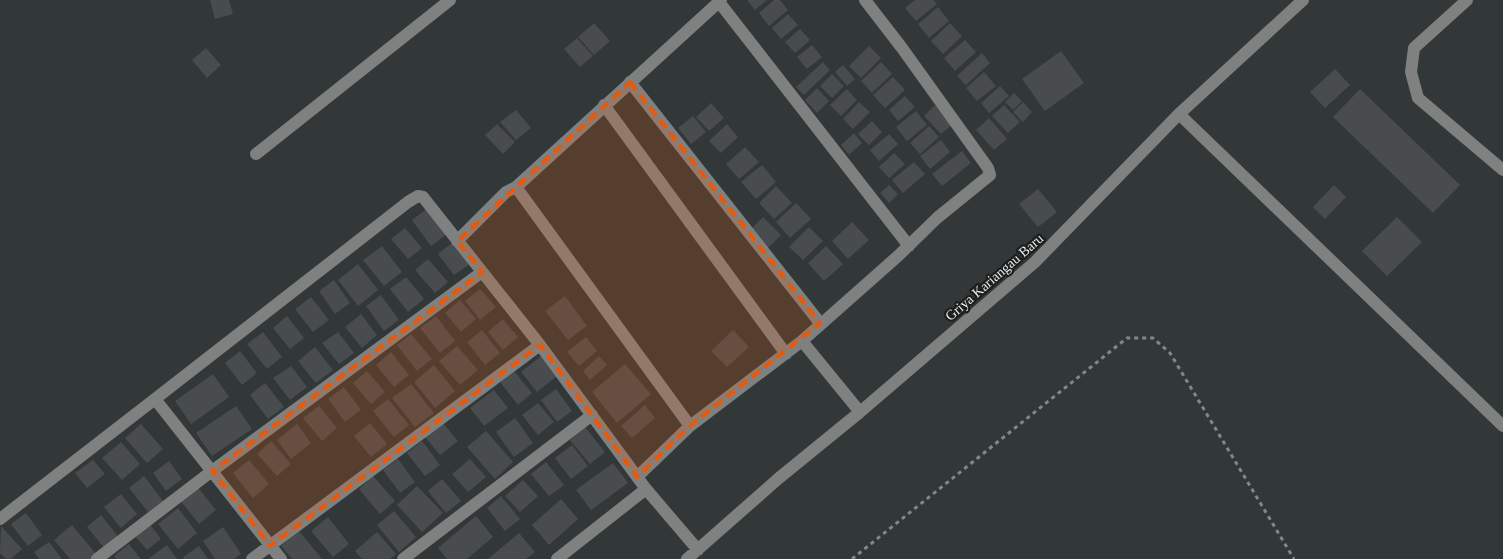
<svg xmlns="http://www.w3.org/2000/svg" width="1503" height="559" font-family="Georgia,serif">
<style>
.building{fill:#484c4f}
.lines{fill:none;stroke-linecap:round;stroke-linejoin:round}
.path{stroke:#838788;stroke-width:3;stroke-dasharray:4 4;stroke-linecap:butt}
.minor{stroke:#7f8181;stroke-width:12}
.marked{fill:#e8590c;fill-opacity:0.2;stroke:#e8590c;stroke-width:4;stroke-dasharray:10 6;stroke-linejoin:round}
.labels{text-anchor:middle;stroke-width:4.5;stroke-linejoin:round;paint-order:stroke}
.street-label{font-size:14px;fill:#e8ebec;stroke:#1c1e1e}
</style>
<rect width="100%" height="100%" fill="#323738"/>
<path class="building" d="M 210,0 L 229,0 L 233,14 L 215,19 Z
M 747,0 L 767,0 L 755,10 Z
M 774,0 L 780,0 L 788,10 L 769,26 L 759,13 Z
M 915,0 L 933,0 L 937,4 L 916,21 L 905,8 Z
M 938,7 L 949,21 L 929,38 L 918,24 Z
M 788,14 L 798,25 L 781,39 L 772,28 Z
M 594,23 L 610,41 L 594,55 L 578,37 Z
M 950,23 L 962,36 L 943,54 L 931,41 Z
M 800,29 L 810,40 L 795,53 L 785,42 Z
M 577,38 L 593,56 L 580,67 L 564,49 Z
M 965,40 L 976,52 L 955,71 L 944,58 Z
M 812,45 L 822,57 L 807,69 L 797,57 Z
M 869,46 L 881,58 L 861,78 L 849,66 Z
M 206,48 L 221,65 L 207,78 L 192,60 Z
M 1061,51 L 1084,83 L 1045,111 L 1022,79 Z
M 982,53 L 990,63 L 966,85 L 957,76 Z
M 823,62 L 830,70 L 804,95 L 796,87 Z
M 881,62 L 892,74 L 872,93 L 861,81 Z
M 843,65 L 855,79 L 847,86 L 835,72 Z
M 1335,69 L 1350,85 L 1325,108 L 1310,92 Z
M 984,72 L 996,86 L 977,101 L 966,88 Z
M 832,74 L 844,86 L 832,98 L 820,86 Z
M 893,77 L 905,90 L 885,108 L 873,95 Z
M 1000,86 L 1009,96 L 989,113 L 981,103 Z
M 817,88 L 829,101 L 817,113 L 805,100 Z
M 847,89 L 857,100 L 841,116 L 830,105 Z
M 1360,89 L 1460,185 L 1433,213 L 1333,117 Z
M 1014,93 L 1022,101 L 1013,110 L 1005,102 Z
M 905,96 L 915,107 L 898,121 L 889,110 Z
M 859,102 L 870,112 L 853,129 L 843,119 Z
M 1023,102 L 1032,112 L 1023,122 L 1013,112 Z
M 711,103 L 724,118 L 709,131 L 696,117 Z
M 935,105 L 953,124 L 941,134 L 924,116 Z
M 1004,105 L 1020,122 L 1008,133 L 992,116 Z
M 516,110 L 531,128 L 516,140 L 500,122 Z
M 916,111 L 927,125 L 907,141 L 896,127 Z
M 693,116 L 706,132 L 691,144 L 678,128 Z
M 989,118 L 1007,139 L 994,150 L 976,130 Z
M 872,121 L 882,132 L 869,145 L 858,134 Z
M 497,124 L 515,142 L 503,154 L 485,135 Z
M 727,124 L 738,137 L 721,153 L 709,141 Z
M 929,126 L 939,137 L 920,154 L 910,143 Z
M 854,133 L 862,143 L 849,155 L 841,145 Z
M 889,134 L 898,144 L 879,161 L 870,150 Z
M 941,140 L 950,152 L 930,169 L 920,156 Z
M 745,147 L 759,162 L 739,179 L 726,164 Z
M 962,151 L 971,163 L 942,186 L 932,174 Z
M 894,153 L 905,164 L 889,178 L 879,167 Z
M 914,162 L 925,174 L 903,193 L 892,180 Z
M 762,165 L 776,182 L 756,199 L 741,182 Z
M 889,185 L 898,194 L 889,203 L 880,193 Z
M 1334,185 L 1346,197 L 1325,219 L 1313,207 Z
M 776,186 L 792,203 L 774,219 L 759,203 Z
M 1038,189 L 1057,212 L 1038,227 L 1019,204 Z
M 796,203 L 811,219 L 790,238 L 776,222 Z
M 428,208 L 447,234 L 431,246 L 412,220 Z
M 763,217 L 781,235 L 767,249 L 749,231 Z
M 1397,217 L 1422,242 L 1387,276 L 1362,251 Z
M 852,222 L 869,240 L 848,259 L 832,241 Z
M 809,227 L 823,241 L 803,260 L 789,247 Z
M 405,228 L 422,248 L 408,259 L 391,239 Z
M 453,242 L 470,264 L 454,275 L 438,254 Z
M 382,246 L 402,272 L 384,286 L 363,260 Z
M 826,246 L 843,264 L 824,281 L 808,263 Z
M 428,259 L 448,282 L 435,293 L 415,270 Z
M 358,264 L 378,290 L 358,306 L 338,280 Z
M 406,277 L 424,299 L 408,312 L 390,289 Z
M 334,280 L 350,303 L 335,314 L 319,291 Z
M 480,289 L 496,307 L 480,320 L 465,301 Z
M 381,295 L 399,320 L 384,331 L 366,306 Z
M 565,296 L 587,326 L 568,340 L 545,311 Z
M 311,297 L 329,320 L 313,332 L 295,309 Z
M 460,300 L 476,319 L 461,332 L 445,313 Z
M 361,314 L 377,335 L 362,348 L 345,327 Z
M 287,316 L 304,338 L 290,349 L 273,328 Z
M 436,316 L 455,341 L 440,353 L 420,328 Z
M 503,319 L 518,337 L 503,350 L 488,332 Z
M 482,330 L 500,353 L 485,365 L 467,342 Z
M 733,330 L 749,347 L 727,367 L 711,351 Z
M 263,332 L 282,357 L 267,369 L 247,344 Z
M 338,332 L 354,353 L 339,364 L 322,343 Z
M 411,334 L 432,359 L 417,371 L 397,345 Z
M 586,337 L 597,351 L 579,366 L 567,352 Z
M 457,346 L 478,370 L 460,385 L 439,361 Z
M 315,347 L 333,370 L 316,383 L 298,361 Z
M 240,351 L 257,373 L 242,385 L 225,363 Z
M 391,352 L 409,375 L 394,387 L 376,365 Z
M 541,356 L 557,376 L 537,392 L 521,372 Z
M 599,356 L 607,365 L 590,380 L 583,371 Z
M 625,364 L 651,394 L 617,423 L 592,392 Z
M 434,365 L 455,391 L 435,408 L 414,382 Z
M 291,366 L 307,387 L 290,400 L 273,378 Z
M 367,371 L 385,392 L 371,404 L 353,383 Z
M 514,371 L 532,393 L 518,405 L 500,382 Z
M 213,374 L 229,397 L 191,424 L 175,401 Z
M 265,383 L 284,407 L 268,419 L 250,395 Z
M 411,384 L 434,413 L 415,427 L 392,398 Z
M 344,387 L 361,410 L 345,422 L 328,399 Z
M 556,389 L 572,411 L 557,422 L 541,400 Z
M 494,390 L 508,408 L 484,426 L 470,408 Z
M 388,399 L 409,425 L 394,437 L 373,411 Z
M 538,403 L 554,422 L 538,435 L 522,415 Z
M 645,405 L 655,418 L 632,438 L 621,426 Z
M 236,406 L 252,429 L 212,456 L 196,433 Z
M 319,406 L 337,428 L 322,441 L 303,418 Z
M 515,418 L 533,443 L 514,457 L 496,432 Z
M 370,423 L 387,444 L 371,457 L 354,436 Z
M 443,423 L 458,441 L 440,455 L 425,437 Z
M 141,424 L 163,449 L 147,463 L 125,438 Z
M 297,424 L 311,443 L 291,459 L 277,440 Z
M 585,427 L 605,452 L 590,464 L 570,440 Z
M 486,431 L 513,462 L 495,479 L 467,447 Z
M 271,441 L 291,464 L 277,476 L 257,454 Z
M 422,441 L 440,465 L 425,476 L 407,453 Z
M 121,442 L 140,464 L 122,480 L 102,458 Z
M 572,445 L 588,466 L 571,479 L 555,458 Z
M 398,459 L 415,482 L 400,493 L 383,470 Z
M 470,459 L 486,477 L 468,492 L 452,474 Z
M 93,460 L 105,474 L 87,488 L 75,473 Z
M 249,460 L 269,484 L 253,498 L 233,473 Z
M 169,461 L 182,479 L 166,491 L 153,473 Z
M 546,462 L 564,485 L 549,496 L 531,474 Z
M 613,463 L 628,483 L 591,510 L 576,490 Z
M 144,476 L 163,501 L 148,512 L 129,488 Z
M 373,476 L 395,501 L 380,514 L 359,489 Z
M 442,479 L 461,501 L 446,513 L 428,491 Z
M 523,480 L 538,496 L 520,512 L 505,496 Z
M 196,485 L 216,510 L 199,524 L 179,499 Z
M 417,486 L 443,513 L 422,532 L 397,505 Z
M 121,494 L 137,514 L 121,528 L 104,507 Z
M 501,496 L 520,519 L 505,531 L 487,508 Z
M 561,499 L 578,519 L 549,545 L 532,525 Z
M 178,508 L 197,533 L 178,549 L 158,524 Z
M 394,511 L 416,537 L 399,552 L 377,525 Z
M 26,513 L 42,535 L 28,546 L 11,524 Z
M 101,515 L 120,539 L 106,550 L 87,527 Z
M 476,516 L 493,537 L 467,559 L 447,559 L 438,548 Z
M 328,517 L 349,544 L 333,557 L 311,531 Z
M 149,523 L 161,539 L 147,550 L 134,535 Z
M 72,525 L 97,555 L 93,559 L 70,559 L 54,540 Z
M 1,526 L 22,549 L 11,559 L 6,559 L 0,553 Z
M 223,527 L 241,554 L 234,559 L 215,559 L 203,541 Z
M 299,531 L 322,559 L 292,559 L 281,546 Z
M 377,532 L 396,554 L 390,559 L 362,559 L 355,551 Z
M 519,533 L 535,552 L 526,559 L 488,559 Z
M 49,542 L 62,559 L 39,559 L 34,552 Z
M 129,544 L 141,559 L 116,559 L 114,556 Z
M 167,545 L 177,559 L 148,559 Z
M 199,546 L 208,559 L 184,559 L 183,557 Z"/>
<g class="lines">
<path class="path" d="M 852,559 L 1127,338 L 1153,338 L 1170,353 L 1294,559"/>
<path class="minor" d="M 1467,0 L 1414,48 L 1411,72 L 1418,98 L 1503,170
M 719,2 L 909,246
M 630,82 L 820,323
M 604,105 L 786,354
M 1179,114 L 1503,426
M 256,154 L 450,0
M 516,187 L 690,426
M 457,241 L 506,192 L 516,187 L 721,0
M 802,341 L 860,412
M 155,399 L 408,202 L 418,196 L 423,197 L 540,345 L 646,489 L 698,550
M 637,477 L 690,426 L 802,341 L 898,256 L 937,218 L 990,175 L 988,168 L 902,48 L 865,0
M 0,519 L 155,399 L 281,559
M 97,559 L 212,471 L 482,272
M 252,559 L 540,345
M 403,559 L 592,415
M 557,559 L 646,489
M 687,559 L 779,478 L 860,412 L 1035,262 L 1179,114 L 1303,0"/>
</g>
<path class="marked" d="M 630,82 L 820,323 L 690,426 L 637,477 L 540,345 L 270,546 L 212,471 L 482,272 L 457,241 Z"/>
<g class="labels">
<g class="street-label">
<text transform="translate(994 277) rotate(-41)" y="5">Griya Kariangau Baru</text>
</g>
</g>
</svg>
